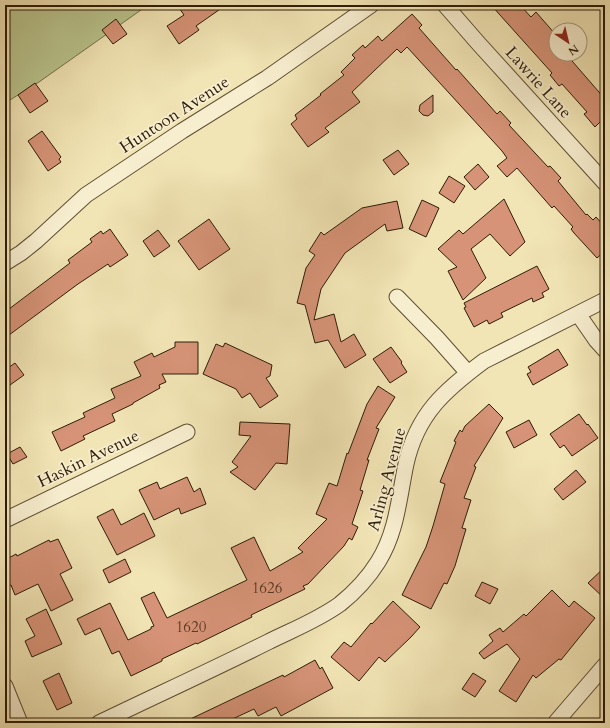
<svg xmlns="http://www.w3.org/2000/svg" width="610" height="728" font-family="Cardo,serif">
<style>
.green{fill:#bac58e;stroke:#74704a}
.building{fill:#d69377;stroke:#2d1c07}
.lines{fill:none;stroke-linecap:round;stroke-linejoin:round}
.street-casing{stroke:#5e4e32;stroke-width:17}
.street{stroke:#f7eecf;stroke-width:15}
.labels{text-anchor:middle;stroke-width:3.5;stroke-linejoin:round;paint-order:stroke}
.number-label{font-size:15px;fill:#573a23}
.street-label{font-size:17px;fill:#2d1c07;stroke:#f7eecf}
</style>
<rect width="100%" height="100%" fill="#f2e5b5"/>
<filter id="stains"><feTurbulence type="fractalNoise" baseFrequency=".005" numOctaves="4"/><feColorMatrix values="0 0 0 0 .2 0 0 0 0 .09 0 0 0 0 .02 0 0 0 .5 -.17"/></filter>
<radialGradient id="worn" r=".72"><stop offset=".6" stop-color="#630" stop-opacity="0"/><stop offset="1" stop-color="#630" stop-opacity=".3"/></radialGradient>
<path class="green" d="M 5,5 L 148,5 L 39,82 L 5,103 Z"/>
<path class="building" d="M 177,5 L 226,5 L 196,26 L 199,30 L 179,44 L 167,26 L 184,15 Z
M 491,5 L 520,5 L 531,17 L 536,12 L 556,35 L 556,54 L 566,54 L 605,99 L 605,117 L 595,127 L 584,114 L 587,112 L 562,84 L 559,86 L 550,75 L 552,73 Z
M 412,14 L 422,25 L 419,28 L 456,70 L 457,69 L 497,114 L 500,111 L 511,123 L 509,125 L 548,167 L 550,166 L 561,178 L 558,181 L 586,215 L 587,214 L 593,220 L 596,217 L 605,227 L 605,251 L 597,258 L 574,233 L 571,229 L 573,227 L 554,206 L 552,208 L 517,168 L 507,177 L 497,166 L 507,158 L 502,151 L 407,47 L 401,53 L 397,49 L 352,92 L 360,102 L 325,128 L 329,132 L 308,147 L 291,124 L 297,119 L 295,115 L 321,95 L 320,94 L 344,75 L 341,72 L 355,58 L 352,55 L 363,45 L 365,48 L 378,36 L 382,41 Z
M 116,19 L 127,34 L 113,44 L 102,30 Z
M 35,83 L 48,101 L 30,113 L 18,95 Z
M 433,95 L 433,112 L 428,116 L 423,115 L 419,111 L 420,105 Z
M 42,131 L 61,157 L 59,159 L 61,162 L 48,171 L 28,141 Z
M 398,150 L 409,164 L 394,175 L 383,160 Z
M 478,164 L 489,177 L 475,190 L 464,177 Z
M 449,176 L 465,186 L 454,203 L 439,193 Z
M 504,199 L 525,242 L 510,256 L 490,234 L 471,249 L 486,278 L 463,300 L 448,271 L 457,267 L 438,249 L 459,230 L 463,234 Z
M 422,200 L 439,208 L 426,237 L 409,229 Z
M 397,201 L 403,228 L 387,231 L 385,224 L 345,253 L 321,289 L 314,320 L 334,314 L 341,342 L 354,334 L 366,355 L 345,368 L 328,340 L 315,343 L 305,305 L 297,303 L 306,268 L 315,255 L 309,251 L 321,232 L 324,235 L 362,208 Z
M 209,219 L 230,249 L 199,270 L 178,241 Z
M 110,229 L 128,255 L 110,267 L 108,264 L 78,284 L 5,338 L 5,312 L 70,263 L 68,260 L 92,242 L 90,239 L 101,231 L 103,234 Z
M 158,230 L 170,246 L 154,257 L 143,241 Z
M 537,266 L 549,289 L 542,293 L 544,297 L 533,302 L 532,298 L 501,313 L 503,317 L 489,324 L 487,320 L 474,327 L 464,308 L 466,307 L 464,303 Z
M 175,342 L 198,342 L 198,374 L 162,374 L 166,382 L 159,385 L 160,388 L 133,403 L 133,404 L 112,414 L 115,421 L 83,436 L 85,439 L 61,451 L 52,432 L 85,417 L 83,413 L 115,398 L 111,389 L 141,376 L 134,362 L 152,353 L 154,357 L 175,347 Z
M 225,343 L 272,365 L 270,376 L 266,378 L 278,396 L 260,408 L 250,393 L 242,398 L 236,389 L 203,374 L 216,344 L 223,347 Z
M 391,347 L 402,362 L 401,363 L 407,372 L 390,383 L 373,359 Z
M 558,349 L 568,365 L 533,385 L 527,374 L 531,372 L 528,367 Z
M 15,363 L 24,375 L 10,385 L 5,379 L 5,370 Z
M 378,386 L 395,397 L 376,428 L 379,429 L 367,460 L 369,460 L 360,490 L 363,491 L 352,524 L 358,527 L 352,540 L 349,538 L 344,546 L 308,584 L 303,586 L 305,589 L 251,615 L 252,617 L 197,644 L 196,643 L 162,659 L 162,661 L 131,676 L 119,651 L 112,654 L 100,628 L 85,635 L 77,619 L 110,603 L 128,640 L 151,629 L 151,627 L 154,626 L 141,598 L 154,592 L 167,618 L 247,580 L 231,548 L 254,537 L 270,571 L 303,552 L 298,548 L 327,519 L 316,514 L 329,483 L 337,486 L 347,453 L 348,454 L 367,404 Z
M 489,404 L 503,418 L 474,466 L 476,467 L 464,498 L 471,500 L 462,528 L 466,529 L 455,566 L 447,584 L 444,583 L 431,609 L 402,595 L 426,547 L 433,526 L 445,484 L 440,482 L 456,442 L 454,441 L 460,430 L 462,432 L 465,426 Z
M 579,414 L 587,425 L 588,424 L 598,438 L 572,456 L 564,445 L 560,448 L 550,434 Z
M 529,420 L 537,435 L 514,448 L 506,432 Z
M 240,422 L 290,424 L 287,464 L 276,463 L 255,490 L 230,472 L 238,467 L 232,462 L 251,436 L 239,435 Z
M 20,447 L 27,457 L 13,464 L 7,454 Z
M 576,470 L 586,482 L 563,500 L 554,489 Z
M 187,477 L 194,492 L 200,488 L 206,504 L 181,514 L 179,508 L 154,520 L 139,490 L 157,482 L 160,489 Z
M 113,509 L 121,525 L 144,513 L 155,536 L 117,555 L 97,517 Z
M 58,539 L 72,568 L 60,574 L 73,600 L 51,611 L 38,584 L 15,595 L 11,585 L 5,588 L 5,560 L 16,554 L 17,556 L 49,540 L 50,542 Z
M 125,559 L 131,572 L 109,583 L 103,570 Z
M 605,567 L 605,599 L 588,583 Z
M 482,582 L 498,589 L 490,604 L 475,596 Z
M 552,590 L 569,607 L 574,601 L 595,618 L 561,660 L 559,659 L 536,678 L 533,675 L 516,702 L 499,691 L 520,659 L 507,644 L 484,659 L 479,653 L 493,641 L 489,635 L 500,628 L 503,632 L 524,614 L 526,616 Z
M 393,601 L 420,627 L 411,637 L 385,662 L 379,657 L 359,681 L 331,657 L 344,642 L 351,647 L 371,623 L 372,624 Z
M 46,609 L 62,644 L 32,657 L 25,641 L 35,636 L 26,619 Z
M 315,660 L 320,669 L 322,667 L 333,688 L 281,716 L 276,707 L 258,716 L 254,709 L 224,723 L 182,723 L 283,675 L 284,677 Z
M 59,673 L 72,703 L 57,710 L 43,681 Z
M 473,673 L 486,681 L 475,697 L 462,689 Z"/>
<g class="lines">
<defs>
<path id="street" d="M 445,5 L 479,44 L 605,183
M 5,263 L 21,253 L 36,241 L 86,195 L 182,131 L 267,78 L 371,5
M 397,297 L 437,338 L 468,373
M 578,314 L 596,340 L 605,350
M 5,520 L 187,432
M 5,686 L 20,723
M 556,722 L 605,665
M 99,723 C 155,696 212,670 268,642 C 292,630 318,620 340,604 C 355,592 368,578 378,562 C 397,532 399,497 406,464 C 417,414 445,390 484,361 L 605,300"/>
</defs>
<use href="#street" class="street-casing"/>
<use href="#street" class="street"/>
</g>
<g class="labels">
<g class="number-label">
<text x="267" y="593">1626</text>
<text x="191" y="632">1620</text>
</g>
<g class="street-label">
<text transform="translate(539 82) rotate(48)" y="6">Lawrie Lane</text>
<text transform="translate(174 114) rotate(-33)" y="6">Huntoon Avenue</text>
<text transform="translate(88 458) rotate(-26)" y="6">Haskin Avenue</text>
<text transform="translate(386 479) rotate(-75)" y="6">Arling Avenue</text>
</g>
</g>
<rect width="610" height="728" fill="none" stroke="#f2e5b5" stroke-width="20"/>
<rect x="6" y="6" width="598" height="716" fill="none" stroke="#2d1c07" stroke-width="2"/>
<rect x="10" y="10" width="590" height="708" fill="none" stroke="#2d1c07"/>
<g transform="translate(568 42) rotate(145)"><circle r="19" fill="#f7eecf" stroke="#a69a7f"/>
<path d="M0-3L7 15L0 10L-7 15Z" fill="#8f2418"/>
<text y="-6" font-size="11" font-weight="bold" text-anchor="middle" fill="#2d1c07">N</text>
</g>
<rect width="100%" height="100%" filter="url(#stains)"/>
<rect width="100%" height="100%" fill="url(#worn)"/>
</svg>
